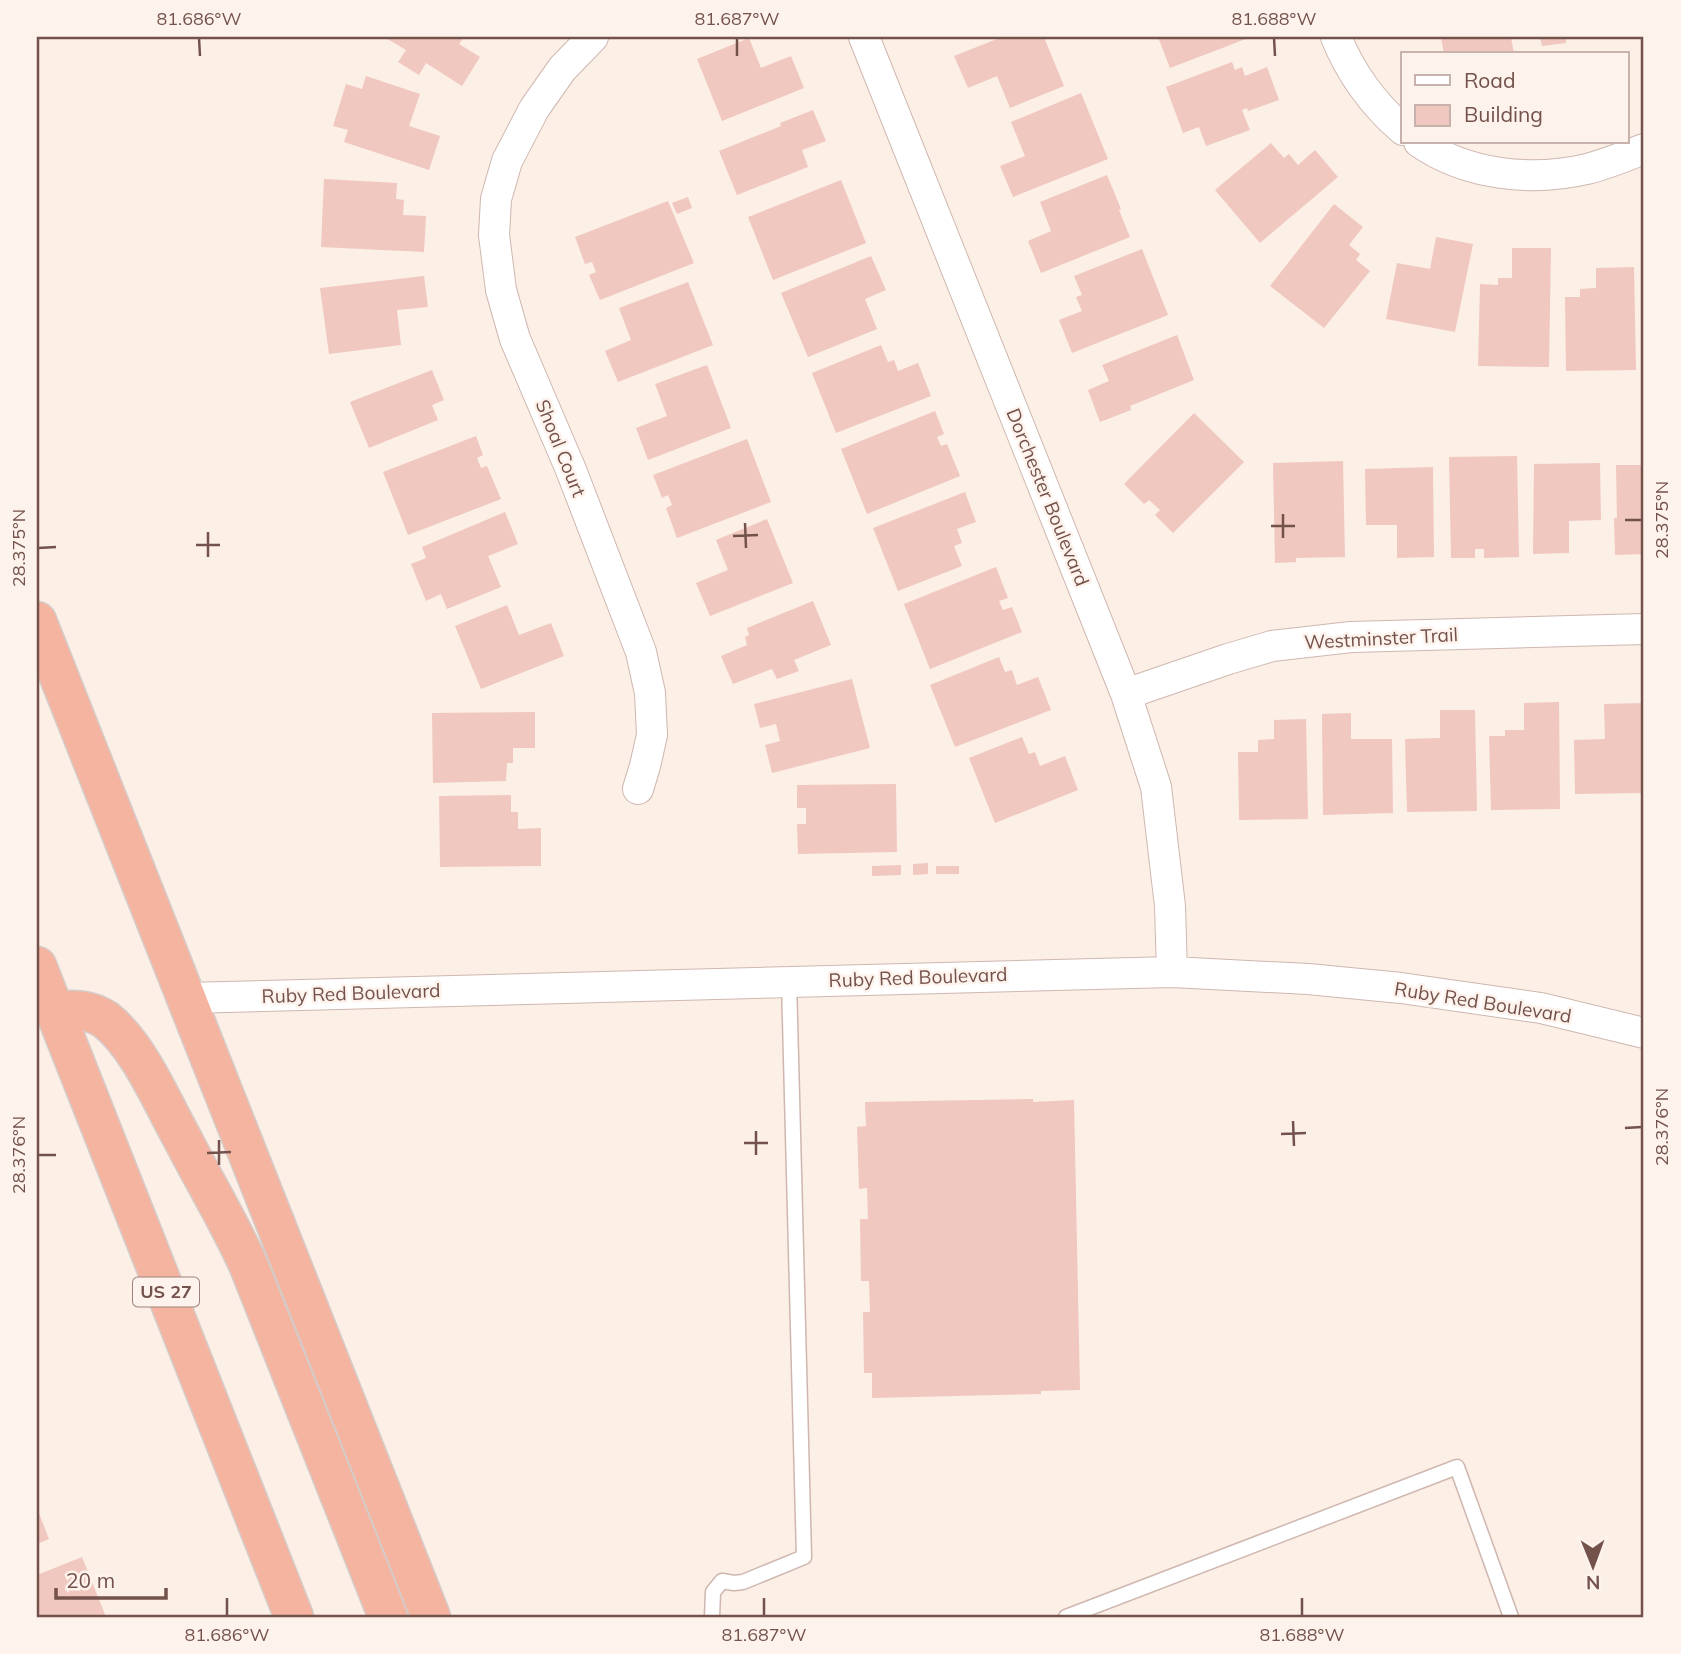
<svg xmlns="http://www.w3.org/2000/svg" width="1681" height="1654" font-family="Mulish,sans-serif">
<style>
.building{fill:#f0c8bf}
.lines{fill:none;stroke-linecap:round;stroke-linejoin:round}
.service-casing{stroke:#cfb7b0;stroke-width:17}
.minor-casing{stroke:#cfb7b0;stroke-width:32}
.trunk-casing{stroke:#d5cbc9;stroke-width:41}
.service{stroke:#fff;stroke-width:14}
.minor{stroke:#fff;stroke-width:30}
.trunk{stroke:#f5b4a0;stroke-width:38}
.ticks{fill:none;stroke:#74524c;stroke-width:2.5}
.labels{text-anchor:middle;stroke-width:5;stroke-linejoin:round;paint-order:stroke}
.shield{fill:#fef3ec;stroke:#9d827c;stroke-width:2}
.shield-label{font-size:18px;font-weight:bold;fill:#74524c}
.street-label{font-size:19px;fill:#74524c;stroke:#fef3ec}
.neatline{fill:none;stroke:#74524c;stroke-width:2.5}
.ticks-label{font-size:18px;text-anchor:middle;fill:#74524c}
</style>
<rect width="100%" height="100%" fill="#fbefe6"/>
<path class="building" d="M 384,37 L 464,37 L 459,44 L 480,57 L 462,86 L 426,63 L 419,75 L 398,62 L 406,50 Z
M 1002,37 L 1044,37 L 1064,86 L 1010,108 L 997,76 L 968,88 L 954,56 Z
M 1158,37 L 1251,37 L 1170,68 Z
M 1441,37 L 1511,37 L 1514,54 L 1444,54 Z
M 1540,37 L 1566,37 L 1566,43 L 1542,46 Z
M 749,38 L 761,68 L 791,56 L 804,88 L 722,121 L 697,59 Z
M 1232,62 L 1235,70 L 1242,67 L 1245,76 L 1267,67 L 1279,100 L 1248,111 L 1247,108 L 1242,110 L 1250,130 L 1206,146 L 1199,127 L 1183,133 L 1166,87 Z
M 366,76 L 420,94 L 409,126 L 440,136 L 429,170 L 344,142 L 348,130 L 333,126 L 346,84 L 362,89 Z
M 1081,93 L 1108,159 L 1013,197 L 1000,166 L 1025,156 L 1011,122 Z
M 813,110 L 826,141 L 802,150 L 808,167 L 737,195 L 719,151 L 781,126 L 780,123 Z
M 1271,143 L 1284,158 L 1289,154 L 1298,165 L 1315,150 L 1338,177 L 1260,243 L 1215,190 Z
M 1107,175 L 1121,209 L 1119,210 L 1130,237 L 1041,273 L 1028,241 L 1051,231 L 1040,202 Z
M 324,179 L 397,183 L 396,199 L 404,200 L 403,215 L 426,216 L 424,252 L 321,247 Z
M 841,180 L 866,243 L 773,280 L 748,217 Z
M 688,197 L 692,208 L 677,214 L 672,203 Z
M 668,201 L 694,263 L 600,300 L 589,275 L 596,272 L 592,262 L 585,264 L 575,237 Z
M 1334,204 L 1363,227 L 1349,245 L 1360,254 L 1356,260 L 1370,271 L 1324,328 L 1270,286 Z
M 1436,237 L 1473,244 L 1455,332 L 1386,319 L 1397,263 L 1430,269 Z
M 1512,248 L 1551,248 L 1549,367 L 1478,366 L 1480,284 L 1498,285 L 1498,278 L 1512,278 Z
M 1142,249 L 1168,315 L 1072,353 L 1059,320 L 1082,311 L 1076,297 L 1082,295 L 1074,276 Z
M 871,256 L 886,290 L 865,299 L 877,329 L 808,357 L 781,293 Z
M 1634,267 L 1636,370 L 1566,371 L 1565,297 L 1580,297 L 1580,289 L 1596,288 L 1596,268 Z
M 424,276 L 428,307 L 397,310 L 401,345 L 329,354 L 320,288 Z
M 688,282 L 713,345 L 618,382 L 605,351 L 631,340 L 619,308 Z
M 1177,335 L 1194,380 L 1130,406 L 1131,410 L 1100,422 L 1088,390 L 1109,381 L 1102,365 Z
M 881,345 L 888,362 L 894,360 L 898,371 L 918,363 L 931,396 L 836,433 L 812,373 Z
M 707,365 L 731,428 L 648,460 L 636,428 L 667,416 L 655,384 Z
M 432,370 L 444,400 L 432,405 L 438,420 L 369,448 L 350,402 Z
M 935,411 L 944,434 L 937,437 L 941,446 L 947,444 L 960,476 L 867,514 L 841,449 Z
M 1194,413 L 1244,462 L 1173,533 L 1155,515 L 1160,510 L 1149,500 L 1144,504 L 1124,484 Z
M 476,436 L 483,455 L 477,458 L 481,468 L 487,466 L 501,499 L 408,535 L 383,472 Z
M 747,439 L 771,502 L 677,538 L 666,508 L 672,505 L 668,495 L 662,498 L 653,475 Z
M 1517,456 L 1519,557 L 1484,558 L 1484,549 L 1475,549 L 1475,558 L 1451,558 L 1449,457 Z
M 1343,461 L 1345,557 L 1296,558 L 1296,562 L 1275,563 L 1273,463 Z
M 1600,463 L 1601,520 L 1569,521 L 1569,553 L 1533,554 L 1534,464 Z
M 1616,465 L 1644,465 L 1644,554 L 1615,555 L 1614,518 L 1617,518 Z
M 1433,467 L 1434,557 L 1397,558 L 1397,525 L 1366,525 L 1365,469 Z
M 965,492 L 976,522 L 957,529 L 962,543 L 954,546 L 962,566 L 898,591 L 873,528 Z
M 505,512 L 518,544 L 488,556 L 501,587 L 447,609 L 441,594 L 426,601 L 411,564 L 426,558 L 422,547 Z
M 767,519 L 793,583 L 710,616 L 696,583 L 728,570 L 716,540 Z
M 996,567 L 1008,598 L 999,601 L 1003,610 L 1012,607 L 1022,632 L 930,669 L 904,604 Z
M 813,601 L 831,645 L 794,660 L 799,671 L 777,679 L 772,669 L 733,684 L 721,656 L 747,645 L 745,637 L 749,635 L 747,628 Z
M 507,605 L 519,635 L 551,623 L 564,656 L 481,689 L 455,626 Z
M 999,657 L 1005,672 L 1012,670 L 1017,685 L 1038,677 L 1051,710 L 955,747 L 930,685 Z
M 852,679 L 870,748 L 772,773 L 765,745 L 780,741 L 776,724 L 760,728 L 754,704 Z
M 1559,702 L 1560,809 L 1491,810 L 1489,736 L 1505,736 L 1505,730 L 1524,730 L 1524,703 Z
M 1642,703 L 1644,793 L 1575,794 L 1574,740 L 1605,739 L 1604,704 Z
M 1440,710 L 1475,710 L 1477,811 L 1407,812 L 1405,739 L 1440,738 Z
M 535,712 L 535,748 L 513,748 L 513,763 L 507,763 L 506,781 L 433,783 L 432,713 Z
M 1351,713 L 1351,739 L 1392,739 L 1393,813 L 1323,815 L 1322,714 Z
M 1306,719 L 1308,819 L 1239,820 L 1238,752 L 1258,752 L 1258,740 L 1274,739 L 1274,720 Z
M 1022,737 L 1029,754 L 1035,752 L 1040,766 L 1065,756 L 1078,790 L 995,823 L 969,758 Z
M 896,784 L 897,852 L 798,854 L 797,824 L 806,824 L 806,808 L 797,808 L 797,785 Z
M 511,795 L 511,812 L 518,812 L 518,829 L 541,828 L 541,866 L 440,867 L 439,796 Z
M 928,863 L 928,874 L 913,875 L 913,864 Z
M 901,865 L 901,875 L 872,876 L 872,866 Z
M 936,866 L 959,866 L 959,874 L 936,874 Z
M 1033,1099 L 1033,1102 L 1074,1100 L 1080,1390 L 1041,1391 L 1041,1394 L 872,1398 L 872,1373 L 864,1373 L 863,1312 L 870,1312 L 869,1281 L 861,1281 L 860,1219 L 868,1219 L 867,1188 L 859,1189 L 857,1127 L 866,1126 L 865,1102 Z
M 37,1508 L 49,1539 L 37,1544 Z
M 82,1557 L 106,1617 L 37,1617 L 37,1575 Z"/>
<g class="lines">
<defs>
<path id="service" d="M 712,1617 L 713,1592 L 722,1581 L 734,1583 L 743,1582 L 804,1557 L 789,981
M 1066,1617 L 1457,1467 L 1511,1617"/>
<path id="minor" d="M 593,37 L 562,69 L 534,109 L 507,161 L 496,199 L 494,235 L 501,290 L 515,339 L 571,470 L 641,652 L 650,693 L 652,735 L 645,766 L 638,789
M 864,37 L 1126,694 L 1156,787 L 1170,906 L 1172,972
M 1336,37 C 1351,74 1373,104 1403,130
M 1419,142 C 1466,175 1531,182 1587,169 C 1607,164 1626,156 1644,149
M 1126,694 L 1228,659 L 1272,646 L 1351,637 L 1644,629
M 186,998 L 1172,972 L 1308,979 L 1401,988 L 1541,1008 L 1644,1033"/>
<path id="trunk" d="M 37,621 L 431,1617
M 37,966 L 294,1617
M 55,1011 C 73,1009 90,1009 106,1020 C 138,1045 161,1100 181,1136 C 203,1179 228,1220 248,1264 L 388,1617"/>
</defs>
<use href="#service" class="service-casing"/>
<use href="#minor" class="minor-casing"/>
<use href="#trunk" class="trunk-casing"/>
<use href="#service" class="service"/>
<use href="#minor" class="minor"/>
<use href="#trunk" class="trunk"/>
</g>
<path class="ticks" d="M 199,38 L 200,56M 737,38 L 737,56M 1274,38 L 1275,56M 1283,514 L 1283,538M 1625,520 L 1642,520M 745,523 L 746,548M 1271,526 L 1295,526M 208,532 L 208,557M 733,536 L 758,535M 196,545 L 220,545M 38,548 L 56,547M 1293,1121 L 1294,1146M 1625,1128 L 1642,1127M 756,1131 L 756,1155M 1281,1134 L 1306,1133M 219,1140 L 219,1165M 744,1143 L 768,1143M 207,1153 L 231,1152M 38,1155 L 56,1155M 227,1598 L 227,1616M 764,1598 L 764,1616M 1302,1598 L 1302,1616"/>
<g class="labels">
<rect class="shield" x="133" y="1277.5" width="66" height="29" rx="5"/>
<g class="shield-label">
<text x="166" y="1298">US 27</text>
</g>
<g class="street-label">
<text transform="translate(561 448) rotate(68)" y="7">Shoal Court</text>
<text transform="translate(1048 497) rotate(68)" y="7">Dorchester Boulevard</text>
<text transform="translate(1381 638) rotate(-3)" y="7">Westminster Trail</text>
<text transform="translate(918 977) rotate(-2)" y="7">Ruby Red Boulevard</text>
<text transform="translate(351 993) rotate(-2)" y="7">Ruby Red Boulevard</text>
<text transform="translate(1483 1002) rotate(9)" y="7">Ruby Red Boulevard</text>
</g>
</g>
<rect width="1681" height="1654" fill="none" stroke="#fef3ec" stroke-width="77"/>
<rect x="1401" y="52" width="228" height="91" fill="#fef3ec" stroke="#c7b3ac" stroke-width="2"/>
<rect x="1415" y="75" width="35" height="10" fill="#ffffff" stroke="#c7b3ac" stroke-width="2"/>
<text x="1464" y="88" font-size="21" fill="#74524c">Road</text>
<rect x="1415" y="105" width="35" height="21" fill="#f0c8bf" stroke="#c7b3ac" stroke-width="2"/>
<text x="1464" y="122" font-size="21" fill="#74524c">Building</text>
<g transform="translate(1593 1566) rotate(179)" stroke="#fef3ec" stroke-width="5" paint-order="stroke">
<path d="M0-5L12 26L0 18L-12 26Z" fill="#74524c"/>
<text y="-10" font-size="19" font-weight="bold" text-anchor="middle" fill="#74524c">N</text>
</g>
<path d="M56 1588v10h110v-10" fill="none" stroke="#74524c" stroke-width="3.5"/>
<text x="66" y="1588" font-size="21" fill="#74524c" stroke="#fef3ec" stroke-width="5" paint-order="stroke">20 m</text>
<rect x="38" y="38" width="1604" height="1578" class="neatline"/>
<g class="ticks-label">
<text x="199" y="25">81.686°W</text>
<text x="737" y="25">81.687°W</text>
<text x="1274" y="25">81.688°W</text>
<text transform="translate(1662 520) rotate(-90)" y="6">28.375°N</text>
<text transform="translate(19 548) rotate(-90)" y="6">28.375°N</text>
<text transform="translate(1662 1127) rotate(-90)" y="6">28.376°N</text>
<text transform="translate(19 1155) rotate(-90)" y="6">28.376°N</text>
<text x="227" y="1641">81.686°W</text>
<text x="764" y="1641">81.687°W</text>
<text x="1302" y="1641">81.688°W</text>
</g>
</svg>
